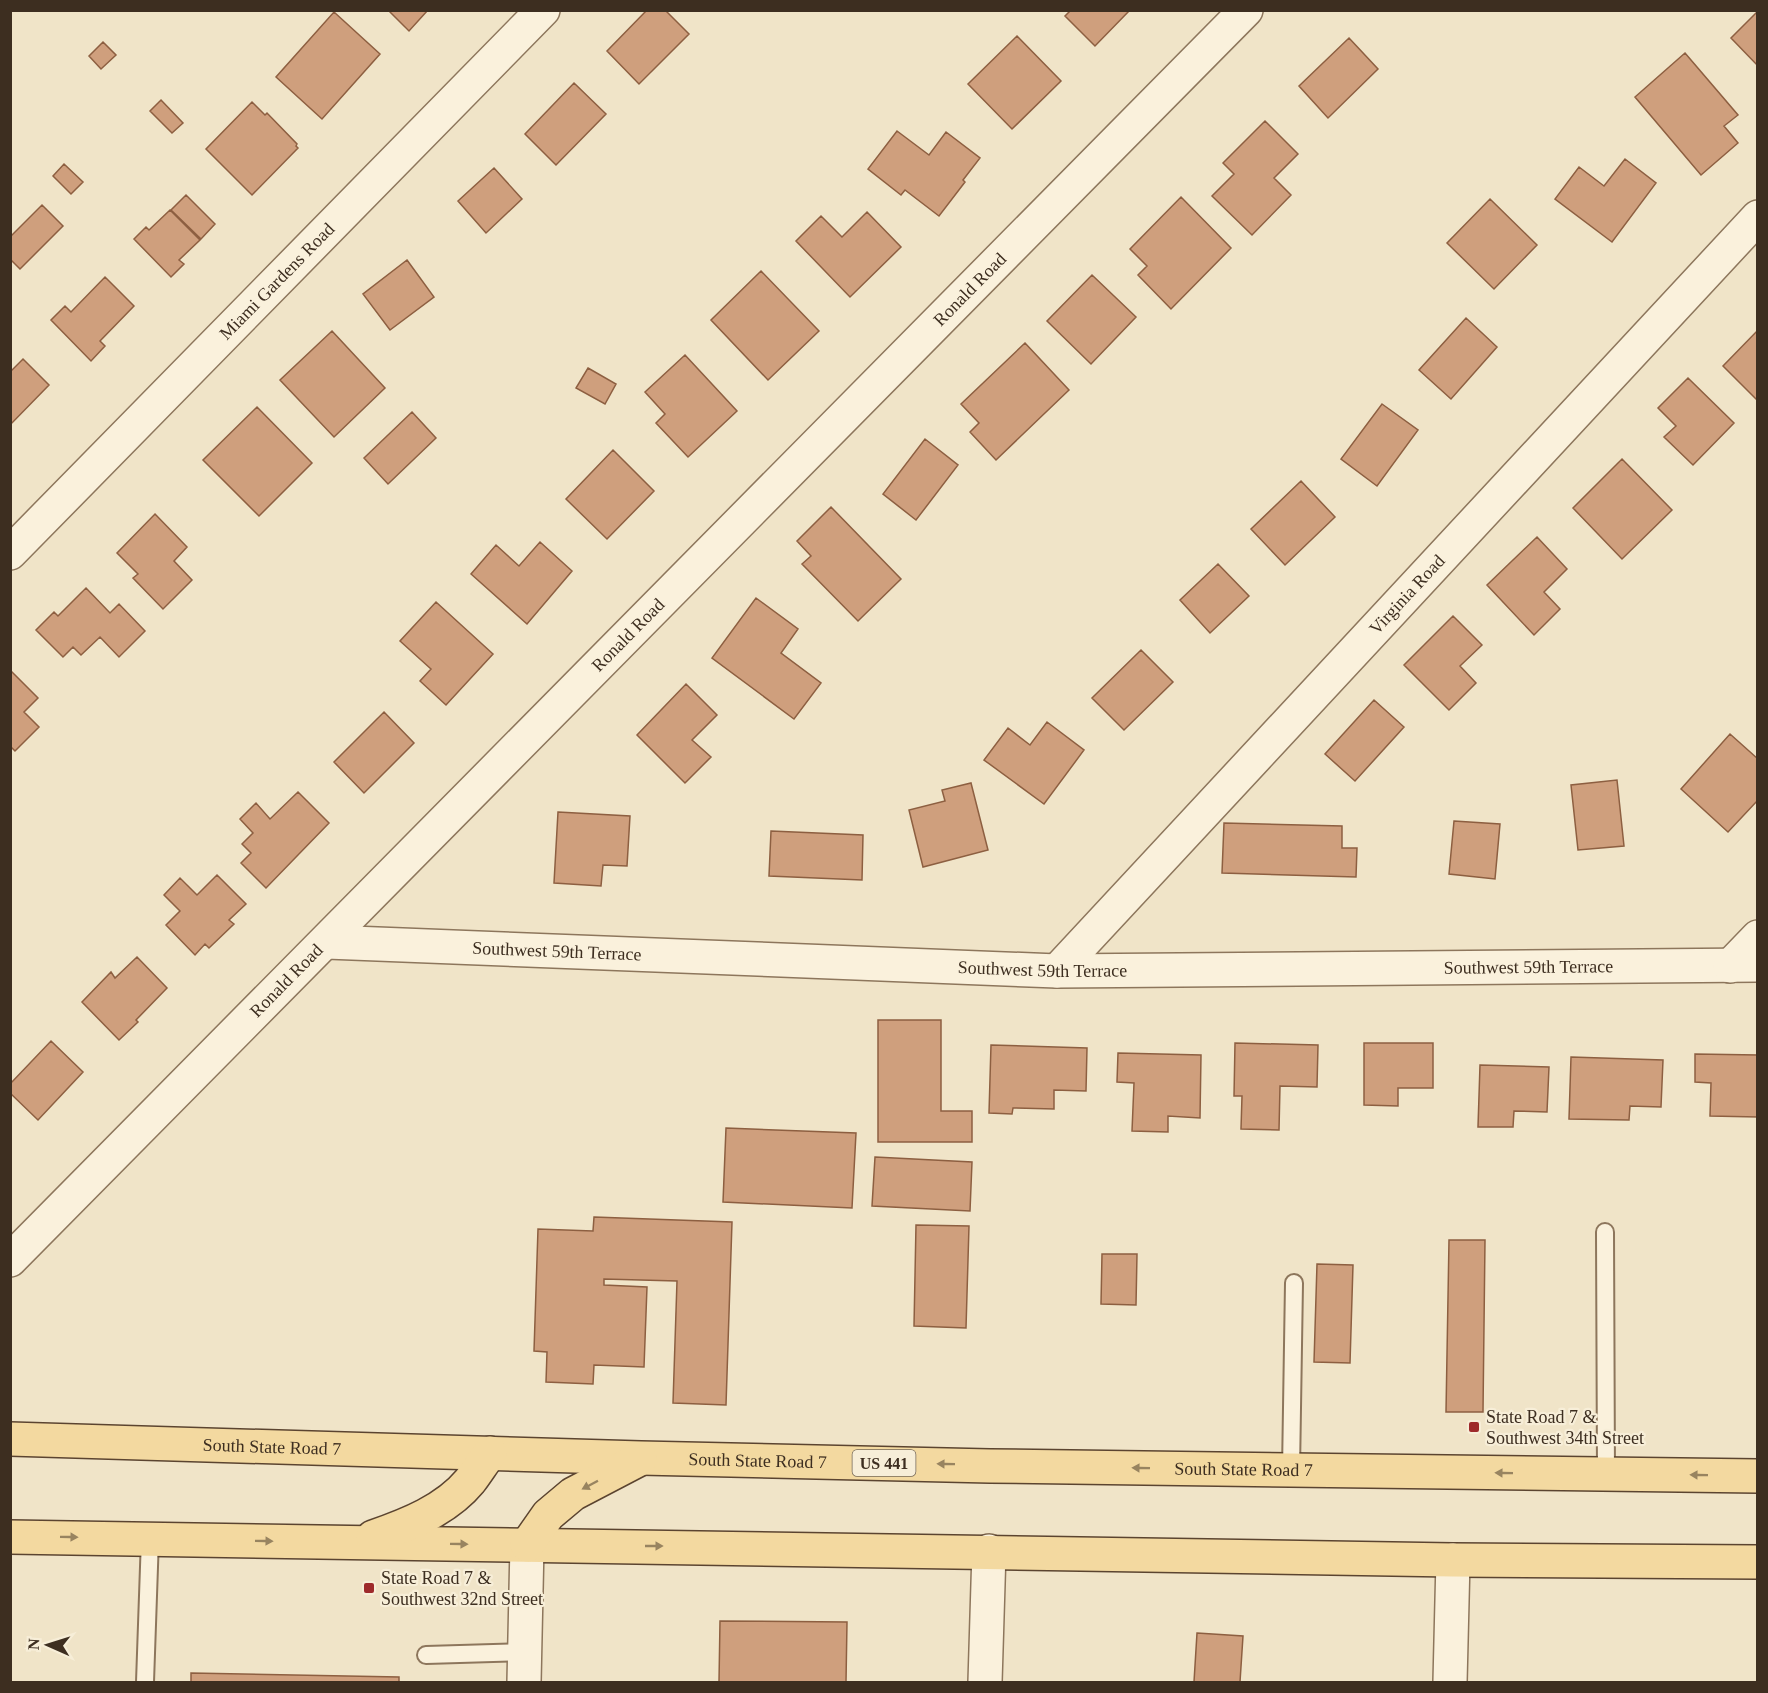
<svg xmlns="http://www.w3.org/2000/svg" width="1768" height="1693" font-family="Georgia,serif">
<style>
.building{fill:#cf9f7d;stroke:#8d5f41;stroke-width:1.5}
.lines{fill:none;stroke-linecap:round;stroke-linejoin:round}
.lane-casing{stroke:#8d765c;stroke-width:20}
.street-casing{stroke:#8d765c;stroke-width:36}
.primary-casing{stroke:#5b4430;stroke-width:36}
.lane{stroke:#faf1dc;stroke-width:16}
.street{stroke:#faf1dc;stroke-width:33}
.primary{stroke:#f3d9a0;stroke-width:33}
.oneway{fill:#988460}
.poi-dot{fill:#9e2a2b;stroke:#f7eed8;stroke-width:2}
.labels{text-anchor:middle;stroke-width:4.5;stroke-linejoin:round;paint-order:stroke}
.shield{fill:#f7eed8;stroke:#756857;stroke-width:1.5}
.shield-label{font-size:16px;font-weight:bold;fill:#3d2e20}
.street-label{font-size:18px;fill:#3d2e20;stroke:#f7eed8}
.poi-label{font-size:18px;fill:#3d2e20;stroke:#f7eed8;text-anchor:start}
</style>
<rect width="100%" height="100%" fill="#f0e4c8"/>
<path class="building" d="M 388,10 L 428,10 L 409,31 Z
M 647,10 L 665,10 L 689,34 L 639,84 L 607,51 Z
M 1071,10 L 1130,10 L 1095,46 L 1065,16 Z
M 1758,11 L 1758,66 L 1731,38 Z
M 334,12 L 380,54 L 322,119 L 276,77 Z
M 1017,36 L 1061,81 L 1012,129 L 968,84 Z
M 1349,38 L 1378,69 L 1328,118 L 1299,86 Z
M 103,42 L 116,55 L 101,69 L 89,56 Z
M 1685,53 L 1738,115 L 1724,126 L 1738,143 L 1701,175 L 1635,97 Z
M 574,83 L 606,114 L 556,165 L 525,134 Z
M 161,100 L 183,123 L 172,133 L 150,111 Z
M 252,102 L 265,115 L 267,113 L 297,144 L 296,146 L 298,148 L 252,195 L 206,149 Z
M 1265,121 L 1298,154 L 1274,178 L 1291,195 L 1252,235 L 1212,196 L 1234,174 L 1223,163 Z
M 897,131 L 929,155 L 946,132 L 980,158 L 963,180 L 965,182 L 939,216 L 905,190 L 901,195 L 868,169 Z
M 1625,159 L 1656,183 L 1612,242 L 1555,199 L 1579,167 L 1604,186 Z
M 64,164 L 83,182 L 71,194 L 53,176 Z
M 494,168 L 522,199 L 486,233 L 458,201 Z
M 186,195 L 215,224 L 201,239 L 171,210 Z
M 1181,197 L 1231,248 L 1171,309 L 1138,275 L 1147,266 L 1130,249 Z
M 1490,199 L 1537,245 L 1494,289 L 1447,243 Z
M 42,205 L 63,226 L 20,269 L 10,259 L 10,237 Z
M 170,210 L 200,240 L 179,260 L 184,264 L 171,277 L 134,239 L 146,227 L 149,230 Z
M 867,212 L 901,247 L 850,297 L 796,241 L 821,216 L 842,237 Z
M 407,260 L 434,297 L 390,330 L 363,294 Z
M 761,271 L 819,331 L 768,380 L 711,320 Z
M 1092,275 L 1136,317 L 1091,364 L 1047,321 Z
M 105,277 L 134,306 L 100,341 L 105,346 L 91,361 L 51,320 L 65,306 L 71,312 Z
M 1466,318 L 1497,347 L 1451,399 L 1419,370 Z
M 1758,330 L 1758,401 L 1723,366 Z
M 332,331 L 385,388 L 334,437 L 280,380 Z
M 1025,343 L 1069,390 L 996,460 L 970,432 L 979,423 L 961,404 Z
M 685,355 L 737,411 L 688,457 L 656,423 L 665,414 L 645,392 Z
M 23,359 L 49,385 L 10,425 L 10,372 Z
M 588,368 L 616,384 L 605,404 L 576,388 Z
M 1688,378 L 1734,423 L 1693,465 L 1664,437 L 1676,426 L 1658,408 Z
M 1382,404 L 1418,430 L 1377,486 L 1341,459 Z
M 257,407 L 312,463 L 259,516 L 203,460 Z
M 412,412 L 436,438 L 388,484 L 364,458 Z
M 925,439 L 958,465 L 916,520 L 883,494 Z
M 613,450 L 654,491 L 607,539 L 566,499 Z
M 1622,459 L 1672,510 L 1622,559 L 1573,508 Z
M 1301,481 L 1335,517 L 1285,565 L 1251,529 Z
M 831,507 L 901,579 L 858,621 L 802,564 L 811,556 L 797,541 Z
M 155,514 L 187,547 L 174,561 L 192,580 L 163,609 L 133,578 L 138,574 L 117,553 Z
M 1537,537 L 1567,569 L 1544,592 L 1560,609 L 1534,635 L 1487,585 Z
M 540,542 L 572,571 L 527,624 L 471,574 L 496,545 L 519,566 Z
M 1218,564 L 1249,596 L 1210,633 L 1180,600 Z
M 86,588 L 110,613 L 119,604 L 145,631 L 119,657 L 100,637 L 81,655 L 73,647 L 63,657 L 36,630 L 54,612 L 58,616 Z
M 756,598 L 798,629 L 781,653 L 821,683 L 794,719 L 712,658 Z
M 436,602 L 493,654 L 446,705 L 420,681 L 431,669 L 400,641 Z
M 1453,616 L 1482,645 L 1460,666 L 1476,683 L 1449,710 L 1404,665 Z
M 1141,650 L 1173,682 L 1124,730 L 1092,698 Z
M 10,670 L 38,698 L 24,712 L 39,727 L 15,751 L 10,746 Z
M 686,684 L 717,715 L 692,740 L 711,757 L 685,783 L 637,735 Z
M 1374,700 L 1404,727 L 1355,781 L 1325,754 Z
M 384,712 L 414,743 L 364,793 L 334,762 Z
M 1047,722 L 1084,750 L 1044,804 L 984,760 L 1008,728 L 1030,745 Z
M 1730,734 L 1758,759 L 1758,800 L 1728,832 L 1681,789 Z
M 1617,780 L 1624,846 L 1578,850 L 1571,785 Z
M 971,783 L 988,850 L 923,867 L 909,810 L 945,801 L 942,790 Z
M 298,792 L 329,823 L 266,888 L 241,863 L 251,853 L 242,844 L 253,833 L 240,819 L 256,803 L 270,819 Z
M 558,812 L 630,816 L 627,866 L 603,865 L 601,886 L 554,883 Z
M 1454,821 L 1500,824 L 1495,879 L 1449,874 Z
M 1224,823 L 1342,826 L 1342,848 L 1357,848 L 1356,877 L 1222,873 Z
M 771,831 L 863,835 L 862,880 L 769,876 Z
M 217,875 L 246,904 L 229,920 L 234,924 L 209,948 L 205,944 L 195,955 L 166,925 L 180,911 L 164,895 L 180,878 L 197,895 Z
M 137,957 L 167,988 L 136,1020 L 138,1022 L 119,1040 L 82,1002 L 111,972 L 115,978 Z
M 878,1020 L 941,1020 L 941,1111 L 972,1111 L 972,1142 L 878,1142 Z
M 51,1041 L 83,1072 L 38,1120 L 10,1093 L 10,1084 Z
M 1235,1043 L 1318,1045 L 1317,1087 L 1280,1086 L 1279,1130 L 1241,1129 L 1242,1096 L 1234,1096 Z
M 1364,1043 L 1433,1043 L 1433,1088 L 1398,1088 L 1398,1106 L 1364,1105 Z
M 991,1045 L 1087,1048 L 1086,1091 L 1054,1090 L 1054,1109 L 1013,1108 L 1012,1114 L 989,1113 Z
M 1118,1053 L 1201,1055 L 1200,1118 L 1168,1116 L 1168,1132 L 1132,1131 L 1134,1083 L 1117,1082 Z
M 1695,1054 L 1758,1055 L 1758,1117 L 1710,1116 L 1711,1083 L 1695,1082 Z
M 1571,1057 L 1663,1060 L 1661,1107 L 1630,1106 L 1629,1120 L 1569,1119 Z
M 1480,1065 L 1549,1067 L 1547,1112 L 1514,1111 L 1513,1127 L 1478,1127 Z
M 726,1128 L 856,1133 L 852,1208 L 723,1202 Z
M 875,1157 L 972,1162 L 970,1211 L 872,1206 Z
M 594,1217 L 732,1222 L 726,1405 L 673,1403 L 677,1281 L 604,1279 L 604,1285 L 647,1287 L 644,1367 L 594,1365 L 593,1384 L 546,1382 L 547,1352 L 534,1351 L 538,1229 L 593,1231 Z
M 916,1225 L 969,1226 L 966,1328 L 914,1326 Z
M 1449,1240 L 1485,1240 L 1483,1412 L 1446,1412 Z
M 1102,1254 L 1137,1254 L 1136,1305 L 1101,1304 Z
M 1317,1264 L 1353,1265 L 1350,1363 L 1314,1362 Z
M 720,1621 L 847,1622 L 846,1682 L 719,1682 Z
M 1197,1633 L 1243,1636 L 1240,1682 L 1194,1682 Z
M 191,1673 L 399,1677 L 399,1682 L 191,1682 Z"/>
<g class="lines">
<defs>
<path id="lane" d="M 1605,1232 L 1606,1474
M 1291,1470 L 1294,1283
M 426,1655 L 524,1652
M 145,1682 L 150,1538"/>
<g id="street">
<path id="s1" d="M 10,553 L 543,10"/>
<path id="s2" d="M 327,942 L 1057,971 L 1758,965"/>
<path d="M 1730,966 L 1758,937"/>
<path id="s3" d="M 1057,971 L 1758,217"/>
<path id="s4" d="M 10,1260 L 1246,10"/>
<path d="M 524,1682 L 527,1545"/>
<path d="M 985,1682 L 989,1551"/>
<path d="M 1450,1682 L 1453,1560"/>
</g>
<g id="primary">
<path id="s5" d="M 10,1439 L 641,1458 L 990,1466 L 1758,1476"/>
<path d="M 10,1537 L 1453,1560 L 1758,1562"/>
<path d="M 373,1537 C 408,1525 446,1510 470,1481 C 477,1472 483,1462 490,1453"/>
<path d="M 527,1545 L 548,1515 L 573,1494 L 640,1459"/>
</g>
</defs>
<use href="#lane" class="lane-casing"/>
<use href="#street" class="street-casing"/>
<use href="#primary" class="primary-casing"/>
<use href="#lane" class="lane"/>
<use href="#street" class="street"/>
<use href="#primary" class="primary"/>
</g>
<defs><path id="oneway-solid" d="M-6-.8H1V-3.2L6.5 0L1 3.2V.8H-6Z" transform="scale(1.5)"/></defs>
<g class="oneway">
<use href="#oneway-solid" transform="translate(946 1464) rotate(-179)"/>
<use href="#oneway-solid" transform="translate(1141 1468) rotate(-179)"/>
<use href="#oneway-solid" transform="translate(1504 1473) rotate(-179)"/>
<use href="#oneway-solid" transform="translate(1699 1475) rotate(-179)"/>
<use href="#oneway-solid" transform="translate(590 1485) rotate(152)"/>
<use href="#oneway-solid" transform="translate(69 1537) rotate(1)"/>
<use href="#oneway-solid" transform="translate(264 1541) rotate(1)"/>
<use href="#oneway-solid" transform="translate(459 1544) rotate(1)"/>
<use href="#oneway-solid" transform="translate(654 1546)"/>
</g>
<g class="poi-dot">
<rect x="1468" y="1421" width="12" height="12" rx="3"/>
<rect x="363" y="1582" width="12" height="12" rx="3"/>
</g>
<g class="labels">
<rect class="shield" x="852.5" y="1450" width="63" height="26" rx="4.5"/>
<g class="shield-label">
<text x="884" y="1469">US 441</text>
</g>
<g class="street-label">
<text dy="6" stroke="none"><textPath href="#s1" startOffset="381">Miami Gardens Road</textPath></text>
<text dy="6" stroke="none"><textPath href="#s4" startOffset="1365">Ronald Road</textPath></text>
<text dy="6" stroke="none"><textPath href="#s3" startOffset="514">Virginia Road</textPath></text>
<text dy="6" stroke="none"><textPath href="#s4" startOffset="879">Ronald Road</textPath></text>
<text dy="6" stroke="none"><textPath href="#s2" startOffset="230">Southwest 59th Terrace</textPath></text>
<text dy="6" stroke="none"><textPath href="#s2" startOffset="1202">Southwest 59th Terrace</textPath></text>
<text dy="6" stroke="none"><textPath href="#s2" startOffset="716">Southwest 59th Terrace</textPath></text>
<text dy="6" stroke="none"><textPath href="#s4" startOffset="393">Ronald Road</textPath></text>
<text dy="6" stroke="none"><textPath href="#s5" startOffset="262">South State Road 7</textPath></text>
<text dy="6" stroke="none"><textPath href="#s5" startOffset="748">South State Road 7</textPath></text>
<text dy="6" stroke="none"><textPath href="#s5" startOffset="1234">South State Road 7</textPath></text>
</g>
<g class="poi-label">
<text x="1486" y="1423">State Road 7 &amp;<tspan x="1486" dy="21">Southwest 34th Street</tspan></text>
<text x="381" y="1584">State Road 7 &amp;<tspan x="381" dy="21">Southwest 32nd Street</tspan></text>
</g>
</g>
<rect width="1768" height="1693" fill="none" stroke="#3d2e20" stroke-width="24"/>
<g transform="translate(48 1645) rotate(273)" stroke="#f7eed8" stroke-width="4.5" paint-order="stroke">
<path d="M0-4.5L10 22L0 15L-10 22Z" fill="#3d2e20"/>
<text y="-9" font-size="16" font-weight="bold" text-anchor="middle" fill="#3d2e20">N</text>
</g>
</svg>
